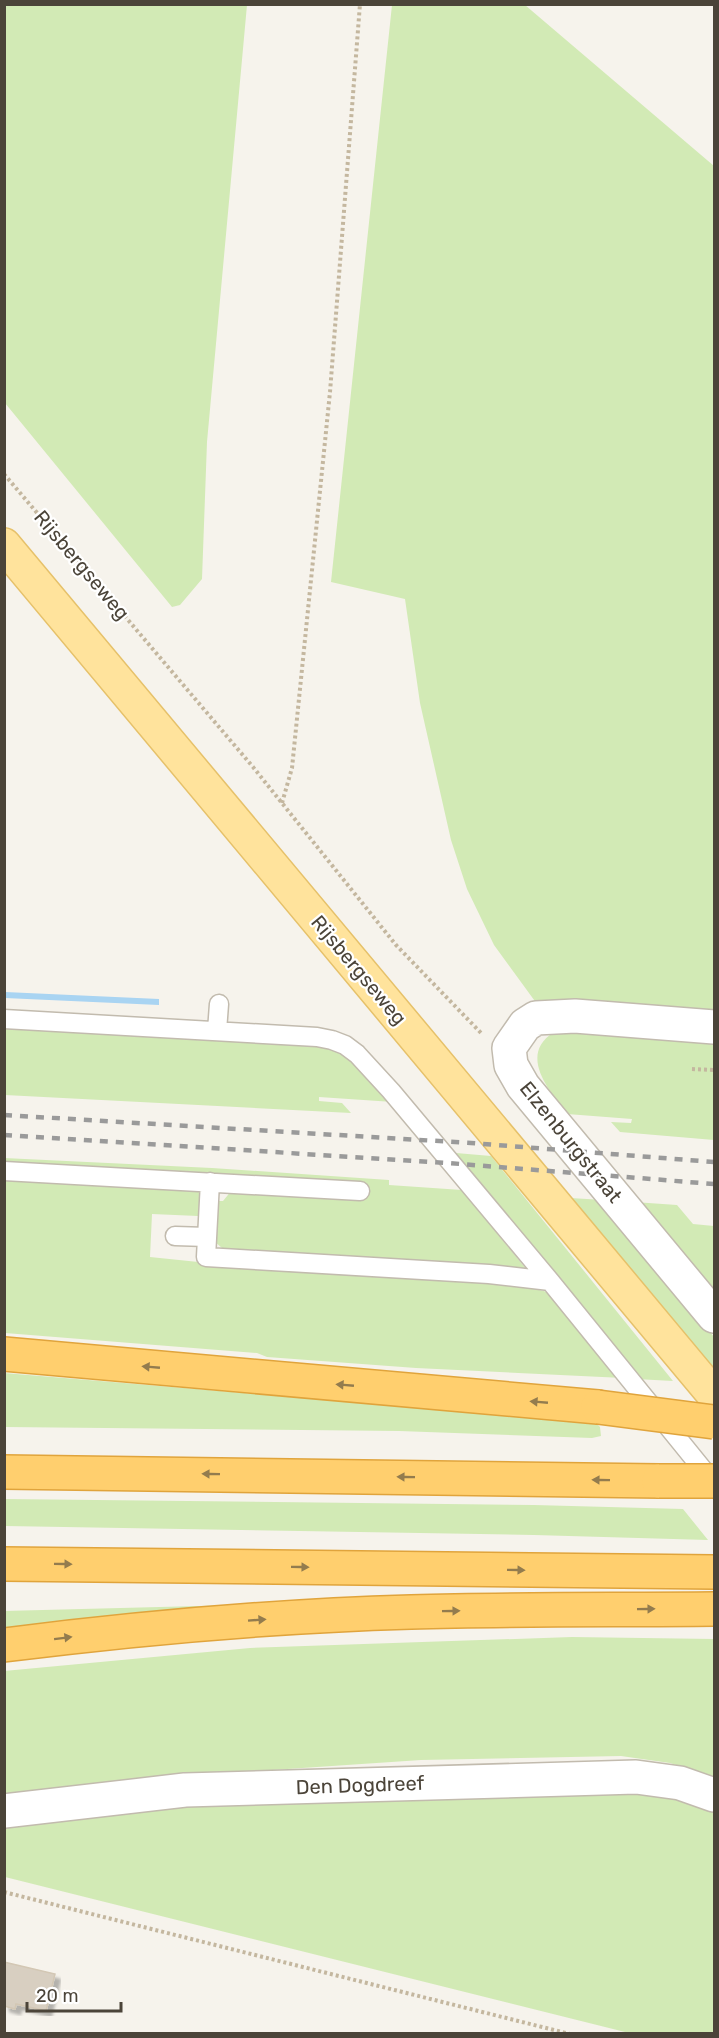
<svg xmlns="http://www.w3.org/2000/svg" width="719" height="2038" font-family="Rubik,sans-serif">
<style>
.green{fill:#d2eab5}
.water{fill:#a9d4f2}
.building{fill:#d8cfc1;stroke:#d3c7b4;stroke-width:1.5;filter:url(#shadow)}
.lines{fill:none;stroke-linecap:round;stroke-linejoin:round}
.service-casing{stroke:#c2bbae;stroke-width:21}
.minor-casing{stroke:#c2bbae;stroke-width:36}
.primary-casing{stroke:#e6c16a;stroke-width:36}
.motorway-casing{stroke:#e0a43c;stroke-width:36}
.path{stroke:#c4b79f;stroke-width:4;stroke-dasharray:3 3;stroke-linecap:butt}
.service{stroke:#fff;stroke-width:18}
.minor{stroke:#fff;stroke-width:33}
.primary{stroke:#ffe39c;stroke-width:33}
.motorway{stroke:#ffcf6e;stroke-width:33}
.rail{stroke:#9a9a9a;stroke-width:4.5;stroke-dasharray:8 8;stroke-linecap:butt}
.motorway-bridge-casing{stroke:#e0a43c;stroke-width:36;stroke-linecap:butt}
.motorway-bridge{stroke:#ffcf6e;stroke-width:33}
.oneway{fill:#937c4e}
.labels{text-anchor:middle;stroke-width:4.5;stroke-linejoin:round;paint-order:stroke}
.street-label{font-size:20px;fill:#4b4439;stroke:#fff}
</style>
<defs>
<filter id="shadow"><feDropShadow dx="5.5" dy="5.5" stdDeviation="1.5" flood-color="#0004"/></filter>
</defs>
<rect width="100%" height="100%" fill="#f6f3ec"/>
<path class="green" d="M 5,4 L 247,5 L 207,442 L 202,579 L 180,605 L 172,607 L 5,403 Z
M 392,5 L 525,5 L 714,166 L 714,1017 L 537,1004 L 494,945 L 467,889 L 451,840 L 420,703 L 405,599 L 331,582 Z
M 4,1026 L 331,1046 L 353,1061 L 393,1102 L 319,1097 L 319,1101 L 342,1103 L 351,1113 L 5,1095 Z
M 554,1032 L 714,1035 L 714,1140 L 620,1132 L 611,1122 L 631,1123 L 632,1119 L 567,1114 C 549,1090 518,1055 554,1032 Z
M 456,1153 L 491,1156 L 673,1381 L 636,1379 Z
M 4,1158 L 212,1168 L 389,1180 L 389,1185 L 462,1190 L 531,1275 L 232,1252 L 222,1248 L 214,1241 L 216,1208 L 219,1201 L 223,1201 L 232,1190 L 5,1163 Z
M 5,1177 L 198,1186 L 202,1196 L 198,1216 L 152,1214 L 150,1257 L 208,1263 L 487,1279 L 544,1291 L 552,1296 L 623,1378 L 416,1368 L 267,1357 L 257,1353 L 5,1333 Z
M 570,1198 L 604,1200 L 714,1337 L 714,1375 Z
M 634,1202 L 677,1205 L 693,1224 L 714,1226 L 714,1297 Z
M 4,1373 L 589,1422 L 596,1423 L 600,1427 L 601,1436 L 592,1438 L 399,1431 L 5,1427 Z
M 5,1499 L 534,1505 L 683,1509 L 708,1540 L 534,1535 L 5,1526 Z
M 237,1605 L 5,1633 L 4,1611 Z
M 572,1637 L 714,1639 L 714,1777 L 670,1763 L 621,1756 L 421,1760 L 124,1780 L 5,1795 L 4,1671 L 250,1648 Z
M 612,1788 L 714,1805 L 714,2033 L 629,2033 L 5,1877 L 5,1824 L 209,1803 Z"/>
<path class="water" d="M 5,992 L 159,999 L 159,1005 L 5,998 Z"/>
<path class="building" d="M 4,1962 L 55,1974 L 46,2011 L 16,2004 L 15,2009 L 4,2006 Z"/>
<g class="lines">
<defs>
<path id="service" d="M 4,1019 L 317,1037 L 332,1040 L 345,1045 L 357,1054 L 391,1091 L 550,1281 L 713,1482
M 217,1031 L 219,1004
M 4,1171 L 360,1191
M 210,1182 L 206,1257 L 489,1274 L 550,1281
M 175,1236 L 207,1237"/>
<path id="minor" d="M 714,1027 L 575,1016 L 536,1018 L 525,1025 L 509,1048 L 511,1065 L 523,1086 L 714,1316
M 4,1811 L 185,1790 L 636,1777 L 680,1783 L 714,1795"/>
<path id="primary" d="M 4,545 L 714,1395"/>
<path id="motorway" d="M 4,1354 L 598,1407
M 4,1472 L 659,1481
M 4,1564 L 714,1572
M 4,1645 C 139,1628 275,1616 411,1612 C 512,1609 613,1610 714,1609"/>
</defs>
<use href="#service" class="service-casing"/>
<use href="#minor" class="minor-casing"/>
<use href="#primary" class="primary-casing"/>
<use href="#motorway" class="motorway-casing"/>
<path class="path" d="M 4,474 L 253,767 L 396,945 L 482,1034
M 282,803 L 292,768 L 330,392 L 360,4
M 692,1069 L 714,1070
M 4,1892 L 570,2034"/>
<use href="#service" class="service"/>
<use href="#minor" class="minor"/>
<use href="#primary" class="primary"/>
<use href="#motorway" class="motorway"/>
<path class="rail" d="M 4,1115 L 471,1143 L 714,1162
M 4,1135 L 448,1163 L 714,1184"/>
<defs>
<path id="motorway-bridge" d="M 598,1407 L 714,1422
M 659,1481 L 714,1481"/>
</defs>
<use href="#motorway-bridge" class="motorway-bridge-casing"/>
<use href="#motorway-bridge" class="motorway-bridge"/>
</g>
<defs><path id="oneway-solid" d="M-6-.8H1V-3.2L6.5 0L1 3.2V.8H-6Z" transform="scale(1.5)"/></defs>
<g class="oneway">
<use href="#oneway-solid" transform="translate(151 1367) rotate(-175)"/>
<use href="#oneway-solid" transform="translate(345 1385) rotate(-175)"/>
<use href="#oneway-solid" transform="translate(539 1402) rotate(-175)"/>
<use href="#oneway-solid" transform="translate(211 1474) rotate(-179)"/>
<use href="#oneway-solid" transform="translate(406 1477) rotate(-179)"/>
<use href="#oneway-solid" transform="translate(601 1480) rotate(-179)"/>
<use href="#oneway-solid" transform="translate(63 1564) rotate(1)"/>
<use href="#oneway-solid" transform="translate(300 1567) rotate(1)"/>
<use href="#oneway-solid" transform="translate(516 1570) rotate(1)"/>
<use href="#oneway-solid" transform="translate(646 1609) rotate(-1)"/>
<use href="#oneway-solid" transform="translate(451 1611) rotate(-1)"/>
<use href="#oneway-solid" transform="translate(257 1620) rotate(-4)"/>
<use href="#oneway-solid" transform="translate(63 1638) rotate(-7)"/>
</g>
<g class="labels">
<g class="street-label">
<text transform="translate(82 565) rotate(50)" y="7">Rijsbergseweg</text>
<text transform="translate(359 970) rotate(50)" y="7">Rijsbergseweg</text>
<text transform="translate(571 1142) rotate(51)" y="7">Elzenburgstraat</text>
<text transform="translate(360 1785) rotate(-2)" y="7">Den Dogdreef</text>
</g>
</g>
<rect width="719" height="2038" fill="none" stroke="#4b4439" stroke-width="12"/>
<path d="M27 2002v9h94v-9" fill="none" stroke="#4b4439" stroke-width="3"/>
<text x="36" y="2002" font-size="18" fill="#4b4439" stroke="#ffffff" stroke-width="4.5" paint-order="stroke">20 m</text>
</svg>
